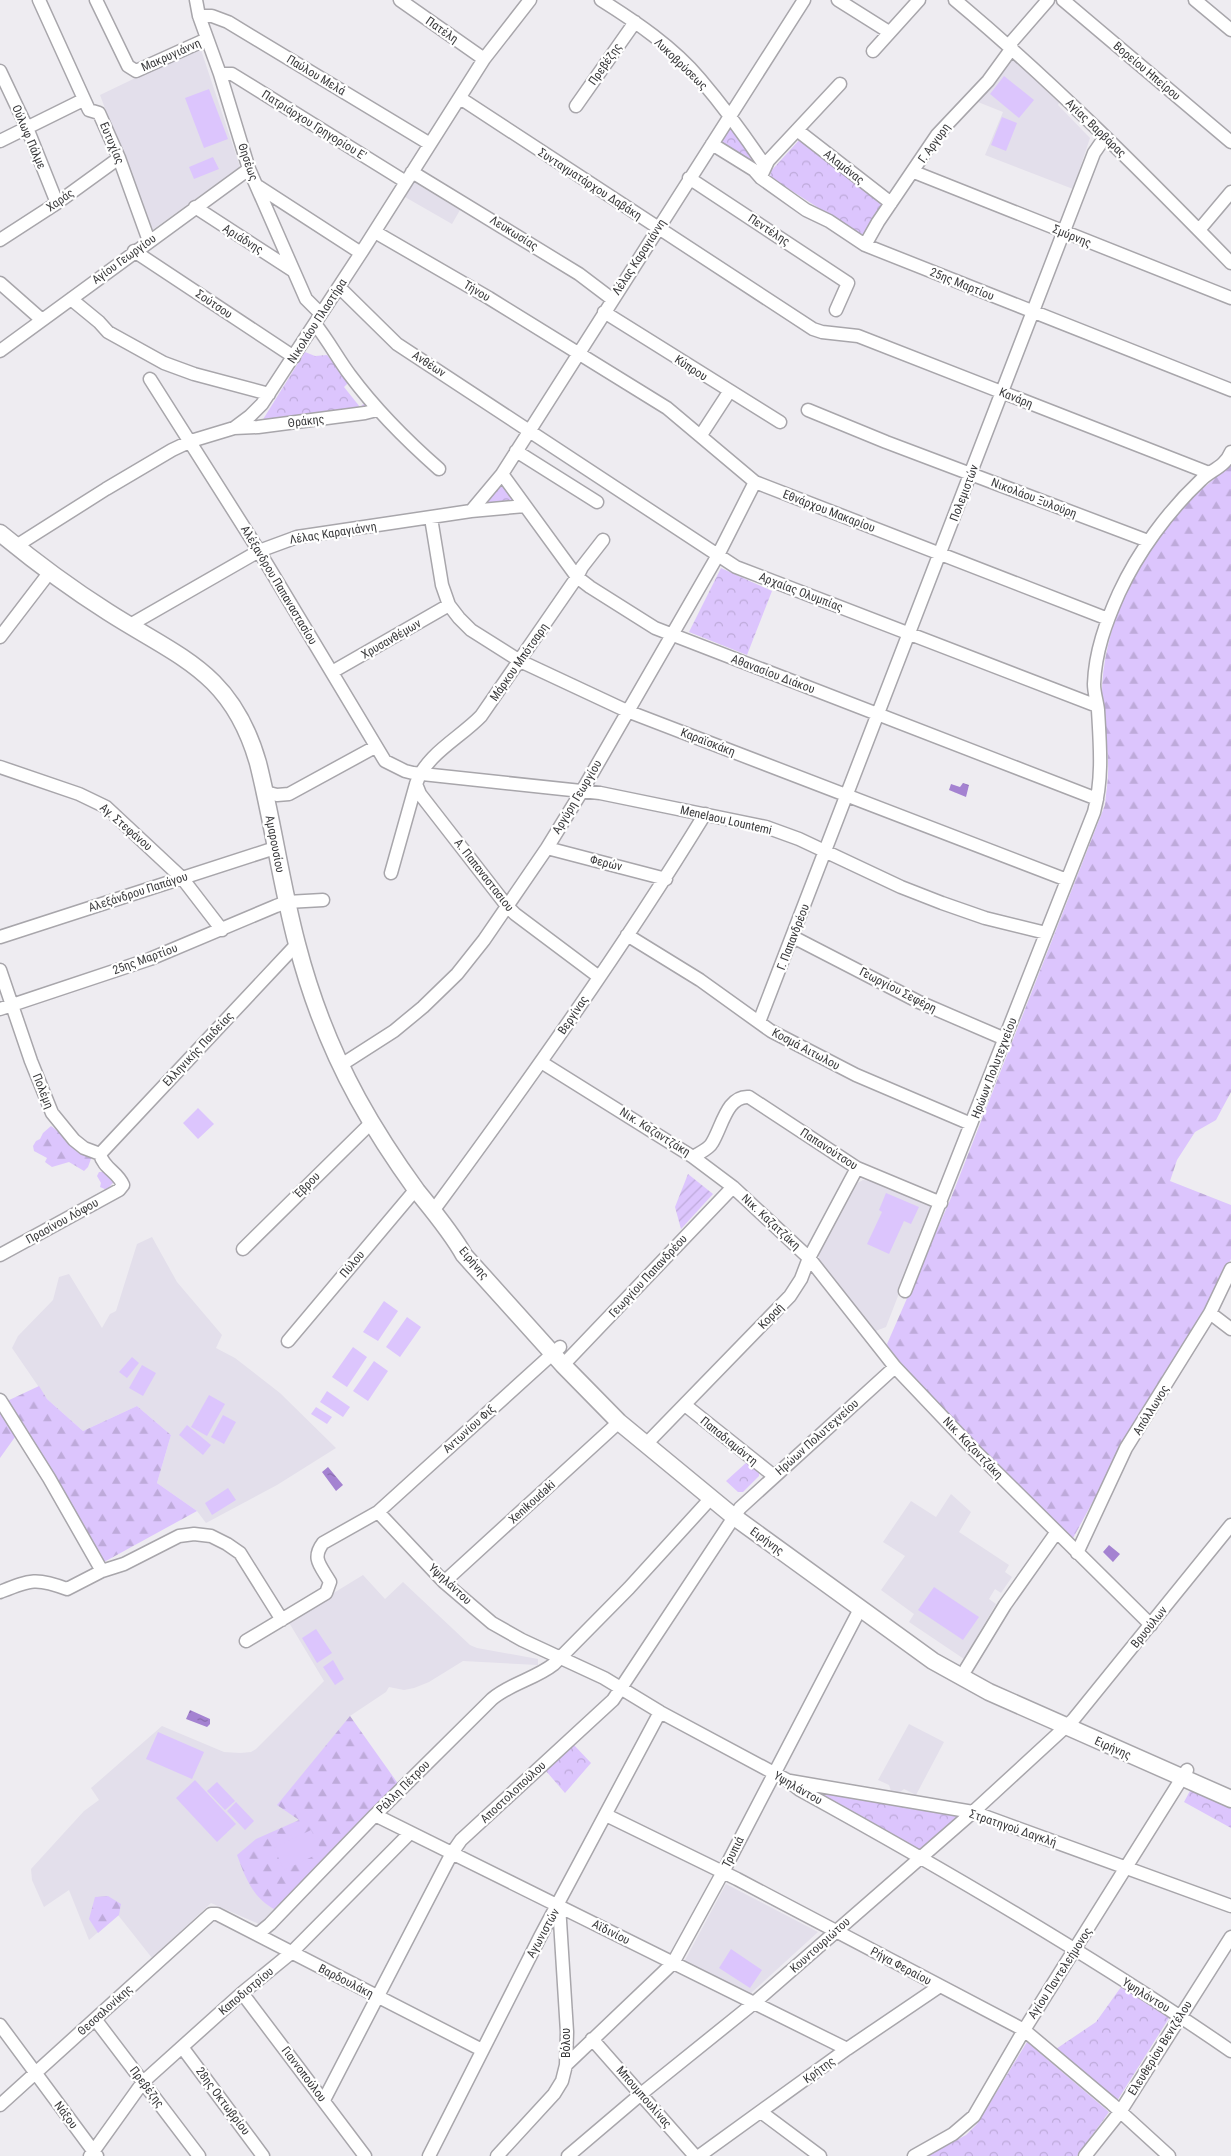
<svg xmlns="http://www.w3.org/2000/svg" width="1231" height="2156" font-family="'Roboto Condensed',sans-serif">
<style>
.built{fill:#e3dfeb}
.forest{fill:url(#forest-firs)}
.park{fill:url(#park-crowns)}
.garden{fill:url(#garden-furrows)}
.pitch{fill:#dcc5fd}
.water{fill:url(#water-ripples)}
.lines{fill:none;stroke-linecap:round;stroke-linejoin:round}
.minor-casing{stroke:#a8a6ab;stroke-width:15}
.major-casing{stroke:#a8a6ab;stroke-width:19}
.minor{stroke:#fff;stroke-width:12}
.major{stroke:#fff;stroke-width:16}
.labels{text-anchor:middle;stroke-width:4.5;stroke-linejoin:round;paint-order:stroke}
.street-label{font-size:12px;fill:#3a3a3c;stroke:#fff}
</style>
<defs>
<pattern id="forest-firs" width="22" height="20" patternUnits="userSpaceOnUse" patternTransform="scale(1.25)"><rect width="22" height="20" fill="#dcc5fd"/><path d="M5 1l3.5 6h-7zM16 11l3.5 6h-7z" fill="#beaada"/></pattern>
<pattern id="park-crowns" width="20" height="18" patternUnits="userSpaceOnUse" patternTransform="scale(1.25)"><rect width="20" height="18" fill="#dcc5fd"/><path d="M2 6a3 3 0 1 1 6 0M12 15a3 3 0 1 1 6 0" fill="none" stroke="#beaada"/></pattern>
<pattern id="garden-furrows" width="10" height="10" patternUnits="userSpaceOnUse" patternTransform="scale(1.25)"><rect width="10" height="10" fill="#dcc5fd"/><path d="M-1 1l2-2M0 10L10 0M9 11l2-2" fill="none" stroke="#beaada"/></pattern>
<pattern id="water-ripples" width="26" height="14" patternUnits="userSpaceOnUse" patternTransform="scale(1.25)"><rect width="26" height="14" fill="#a482d1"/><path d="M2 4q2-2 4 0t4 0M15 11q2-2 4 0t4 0" fill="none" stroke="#876bab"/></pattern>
</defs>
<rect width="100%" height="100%" fill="#eeecf1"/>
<path class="built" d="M 200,47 L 240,167 L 151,231 L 100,95 Z
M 1012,57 L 1059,103 L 1058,105 L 1090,138 L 1073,189 L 985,155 L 1003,112 L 973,100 Z
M 414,182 L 460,210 L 452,224 L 405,197 Z
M 863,1180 L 872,1181 L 933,1206 L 886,1327 L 873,1332 L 819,1259 L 819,1252 L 852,1186 Z
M 152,1237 L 177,1282 L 222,1335 L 216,1348 L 235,1358 L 280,1393 L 336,1448 L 277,1485 L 206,1523 L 197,1511 L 157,1483 L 171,1435 L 137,1406 L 83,1431 L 47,1399 L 12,1348 L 18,1336 L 53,1300 L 59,1277 L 69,1274 L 102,1328 L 110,1314 L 116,1311 L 137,1244 Z
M 951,1494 L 971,1512 L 959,1532 L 1009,1565 L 1005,1572 L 1012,1577 L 1001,1593 L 995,1589 L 989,1599 L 996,1604 L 964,1659 L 909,1622 L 914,1614 L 881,1590 L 905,1556 L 883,1542 L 911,1501 L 936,1517 Z
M 363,1575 L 385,1599 L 403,1582 L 470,1645 L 477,1648 L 538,1659 L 538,1665 L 463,1661 L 429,1682 L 414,1688 L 404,1690 L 389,1687 L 386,1692 L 350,1716 L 363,1735 L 339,1845 L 259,1924 L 211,1903 L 152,1958 L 118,1915 L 89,1940 L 69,1890 L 44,1907 L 32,1880 L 31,1869 L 84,1811 L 99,1800 L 91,1788 L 162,1726 L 224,1752 L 240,1753 L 251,1752 L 256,1749 L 324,1681 L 288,1621 Z
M 909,1724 L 944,1742 L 916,1795 L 904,1789 L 899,1793 L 891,1791 L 889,1785 L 878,1780 Z
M 726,1884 L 818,1932 L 750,1994 L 684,1962 Z"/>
<path class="forest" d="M 1231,463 L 1231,1092 L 1216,1120 L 1195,1132 L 1177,1160 L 1170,1181 L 1231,1205 L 1231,1259 L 1199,1324 L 1130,1433 L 1072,1540 L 900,1367 L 887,1344 L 951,1198 L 1105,805 C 1106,792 1109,777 1108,764 C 1108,743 1103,723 1102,703 C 1100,634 1135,554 1183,506 C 1198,491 1216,479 1231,463 Z
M 51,1126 L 92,1156 L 88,1167 L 84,1171 L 69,1162 L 52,1167 L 45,1162 L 47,1158 L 34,1151 L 33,1146 L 36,1141 L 40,1139 L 43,1133 Z
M 99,1172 L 104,1172 L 115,1180 L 107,1190 L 100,1187 L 101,1183 L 97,1176 Z
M 39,1386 L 47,1399 L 83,1431 L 137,1406 L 171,1435 L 157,1483 L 197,1511 L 104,1562 L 5,1402 Z
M 0,1408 L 15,1437 L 0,1458 Z
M 350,1716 L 399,1785 L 274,1909 C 253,1898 245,1877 237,1855 L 256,1839 L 299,1820 L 277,1805 Z
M 108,1896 L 121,1904 L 119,1915 L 98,1933 L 89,1919 L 95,1897 Z"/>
<path class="park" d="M 730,129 L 731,129 L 761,170 L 719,142 Z
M 801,138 L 883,201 L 863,240 L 836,219 L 770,177 L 771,171 Z
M 305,352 L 315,356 L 327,355 L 349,382 L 344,387 L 360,407 L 366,402 L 370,406 L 262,421 Z
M 500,484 L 515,500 L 491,505 L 488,503 L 487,499 Z
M 721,568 L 772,591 L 747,655 L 689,632 Z
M 747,1462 L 759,1472 L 759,1476 L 743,1492 L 738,1492 L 726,1481 Z
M 574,1745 L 591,1763 L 565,1793 L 546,1771 Z
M 807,1788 L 960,1814 L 921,1851 Z
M 1191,1789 L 1231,1807 L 1231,1828 L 1184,1802 Z
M 1121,1987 L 1169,2018 L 1117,2101 L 1056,2049 L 1096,2022 Z
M 1027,2042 L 1109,2112 L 1077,2156 L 927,2156 L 966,2135 L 977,2124 Z"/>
<path class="garden" d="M 688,1174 L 713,1194 L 681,1229 L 675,1207 Z"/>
<path class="pitch" d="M 1004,76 L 1034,100 L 1019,118 L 990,94 Z
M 209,89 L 228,139 L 204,148 L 185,98 Z
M 1002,117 L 1017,123 L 1006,151 L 991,145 Z
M 213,157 L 219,169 L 194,179 L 189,167 Z
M 198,1108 L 214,1124 L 198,1139 L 183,1123 Z
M 886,1193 L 919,1207 L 911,1224 L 904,1221 L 889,1254 L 867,1244 L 882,1212 L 879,1210 Z
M 384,1301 L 398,1311 L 378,1341 L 363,1332 Z
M 407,1317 L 421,1327 L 400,1357 L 386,1347 Z
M 353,1347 L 367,1357 L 347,1387 L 332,1377 Z
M 132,1357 L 139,1363 L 127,1378 L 119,1372 Z
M 374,1361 L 388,1371 L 368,1401 L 353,1391 Z
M 142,1365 L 156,1373 L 143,1396 L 129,1388 Z
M 327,1391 L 350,1407 L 343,1417 L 320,1402 Z
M 209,1395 L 225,1404 L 207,1436 L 191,1427 Z
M 316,1407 L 332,1417 L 327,1424 L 311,1414 Z
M 223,1415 L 236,1422 L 224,1444 L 211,1437 Z
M 187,1425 L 211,1445 L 203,1455 L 179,1435 Z
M 228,1488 L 236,1500 L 212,1515 L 205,1503 Z
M 934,1587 L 979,1617 L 963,1640 L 918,1610 Z
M 316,1629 L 332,1653 L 317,1663 L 302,1638 Z
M 333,1660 L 344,1679 L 335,1685 L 323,1667 Z
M 158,1732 L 204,1752 L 192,1779 L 146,1759 Z
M 195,1780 L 236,1824 L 217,1842 L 176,1798 Z
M 217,1782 L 235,1801 L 225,1810 L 207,1791 Z
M 236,1802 L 254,1821 L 245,1830 L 227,1811 Z
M 311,1830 L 322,1852 L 284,1870 L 274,1848 Z
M 731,1949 L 762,1970 L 750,1988 L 719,1968 Z"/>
<path class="water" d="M 963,783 L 969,785 L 966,797 L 949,790 L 951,784 L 960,787 Z
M 328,1467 L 343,1485 L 336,1491 L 322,1472 Z
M 1109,1545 L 1120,1554 L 1113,1562 L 1103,1552 Z
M 190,1710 L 210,1719 L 210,1724 L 207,1727 L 186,1719 Z"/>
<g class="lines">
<defs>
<path id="minor" d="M 39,0 L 89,110 L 99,113 L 119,158 L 149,241
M 96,0 L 128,66 L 136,71 L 207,39
M 196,0 L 199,16 L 220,74 L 249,169 L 306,299 L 321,314
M 400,0 L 484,59
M 601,0 C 636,22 673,47 700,79 C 723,106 745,136 765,166
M 838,0 L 889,32
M 955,0 C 1052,81 1142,172 1231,263
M 1063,0 L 1231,142
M 1195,0 L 1231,30
M 199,16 L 212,16 L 228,22 L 430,144
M 1009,45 L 1048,0
M 873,51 L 919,0
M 0,71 L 27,128 L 57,203
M 220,74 L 232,74 L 406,182
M 460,98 L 813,329 L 822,332 L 858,336 L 1209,473
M 576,106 L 635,22
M 797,130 L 891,203
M 0,141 L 83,100
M 712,144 L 754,170 L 761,178 L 806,210 L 829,221 L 865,245 L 1231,390
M 412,172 L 579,274 L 612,299
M 914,172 L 1231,298
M 762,174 L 768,161 L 840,84
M 689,178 L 848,283 L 836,310
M 256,185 L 361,253
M 195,207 L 292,270
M 1199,230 L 1231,192
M 375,232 L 489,298 L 667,408 L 755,482 L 1108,619
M 0,240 L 57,203 L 119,158
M 865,245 L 878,222 L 937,135 L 988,81 L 1012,48
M 134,251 L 294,357
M 0,283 L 42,320
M 339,287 L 397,344 L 736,567 L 1097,706
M 71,299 L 99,322 L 108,332 L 164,363 L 194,374 L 269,394
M 604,312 L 780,422
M 315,324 C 328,340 338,359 350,375 C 376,410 406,440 439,469
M 0,351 L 249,169
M 150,379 L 259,551 L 385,761 L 405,771 L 413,773 L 600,793 L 766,827 L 799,839 L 901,887 L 942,903 L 985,918 L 1046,933
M 808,410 L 886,442 L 1148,541
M 234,428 L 258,427 L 365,413 L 377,410
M 701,435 L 729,392
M 516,451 L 597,502
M 502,474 L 577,577 L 590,587 L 655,628 L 1097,799
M 471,511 L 502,474 L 804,0
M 431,518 L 442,585 L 449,605 L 459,618 L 471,630 L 520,661 L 627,711 L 1067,880
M 16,546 L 106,489 L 172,450 L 191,441 L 234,428 L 250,416 L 262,404 L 361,253 L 484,59 L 530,0
M 130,625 L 259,551 L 297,537 L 471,511 L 525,506
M 0,637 L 49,573
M 332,672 L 449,605
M 0,767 L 79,794 L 106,807 L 182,878 L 222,930
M 265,792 L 277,795 L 289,794 L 375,747
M 547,848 L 666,879
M 391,873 L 416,784
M 627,935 L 700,980 L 771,1031 L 856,1075 L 971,1124
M 0,937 L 275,848
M 793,937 L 919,1002 L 1005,1039
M 0,970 L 31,1061 L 52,1113 L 74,1140 L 84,1148 L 100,1154
M 599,977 L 515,914 L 507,906 L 420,794 L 416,784 C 426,754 460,738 481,716 L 577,577 L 582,567 L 603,540
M 0,1009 L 150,959 L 276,906 L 287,902 L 323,900
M 759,1022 L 1094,153 L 1105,137
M 541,1062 L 693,1157 C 699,1153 709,1149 712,1143 C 722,1127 727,1095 749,1097 L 857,1168 L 941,1203
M 341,1065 L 394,1031 L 423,1007 L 457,974 L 484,940 L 547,848 L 582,791 L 718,555 L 755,482
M 100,1154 L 297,944
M 693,1157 L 733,1187 L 809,1258 L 895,1367 L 972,1448 L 1151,1625
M 433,1211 C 528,1082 621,951 705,814
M 243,1249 L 372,1122
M 0,1255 L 119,1190 L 123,1185 C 118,1172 103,1168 100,1154
M 905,1291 L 1094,812 C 1103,778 1100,745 1098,710 C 1097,701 1094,693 1094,684 C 1095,652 1106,622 1119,593 C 1138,552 1168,511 1201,480 C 1211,470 1225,467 1231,452
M 1210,1313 L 1231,1329
M 288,1341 L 416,1189
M 563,1365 L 733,1187
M 0,1400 L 49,1478 L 102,1571 L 124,1564 L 179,1536 L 194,1534 L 211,1536 L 227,1544 L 240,1553 L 282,1620
M 685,1405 L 774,1476
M 651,1439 L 790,1296 L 801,1279 L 809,1258 L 857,1168
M 378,1512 L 444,1582 L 492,1623 L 522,1640 L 604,1678 L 660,1712 L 787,1780 L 800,1790 C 947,1871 1093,1956 1231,2051
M 1077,1553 L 1126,1448 L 1210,1313 L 1231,1269
M 444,1582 L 619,1422
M 0,1592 C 30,1580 36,1577 67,1589 L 102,1571
M 246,1641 L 326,1593 L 330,1582 C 321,1566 311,1559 323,1543 L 378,1512 L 560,1347
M 966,1669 L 1005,1605 L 1056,1533
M 790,1781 L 973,1812 L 1231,1906
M 375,1815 L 847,2049
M 606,1815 L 737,1879 L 1024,2030 L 1112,2104 L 1169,2156
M 258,1934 L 270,1924 L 375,1815 L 492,1699 C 511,1683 535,1679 554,1664 L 629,1588 L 711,1498
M 242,1993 L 365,2156
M 95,2019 L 199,2156
M 0,2025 L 97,2156
M 592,2039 L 695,2156
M 182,2047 L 263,2156
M 566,2065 L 673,1963 L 723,1872 L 860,1609
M 324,2100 L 452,1853 L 461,1840 L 613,1700 L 740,1508 L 895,1367
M 0,2105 L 211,1914 L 217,1914 L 482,2050
M 761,2112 L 820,2156
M 90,2156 L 143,2082 L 242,1993 L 291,1953 L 410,1833
M 429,2156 L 540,1937 L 660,1712
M 497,2156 L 554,2094 L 562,2081 L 566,2065 L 567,2032 L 559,1905
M 568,2156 L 641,2094 L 754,2003 L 973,1812 L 1073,1720 L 1231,1525
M 699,2156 L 847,2049 L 940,1986
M 914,2156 L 953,2134 L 974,2116 L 1024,2030 L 1187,1770
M 1085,2156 L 1120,2112 L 1231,1937"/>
<path id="major" d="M 0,533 C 35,562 70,588 108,612 C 180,658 232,672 258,763 C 273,823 281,884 297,944 C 311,998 331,1050 358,1099 C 375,1130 396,1162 417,1191 C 434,1212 451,1232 464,1255 L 563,1365 L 619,1422 L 733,1516 L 933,1661 L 989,1692 L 1231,1799"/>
</defs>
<use href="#minor" class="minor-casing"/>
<use href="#major" class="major-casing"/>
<use href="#minor" class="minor"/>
<use href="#major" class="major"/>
</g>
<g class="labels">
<g class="street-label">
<text transform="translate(442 30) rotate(35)" y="4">Πατέλη</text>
<text transform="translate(171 55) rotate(-24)" y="4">Μακρυγιάννη</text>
<text transform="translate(605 64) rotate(-55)" y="4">Πρεβέζης</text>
<text transform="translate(681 64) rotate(44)" y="4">Λυκοβρύσεως</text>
<text transform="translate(1147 71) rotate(40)" y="4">Βορείου Ηπείρου</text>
<text transform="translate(316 75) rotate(31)" y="4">Παύλου Μελά</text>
<text transform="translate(314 125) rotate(32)" y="4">Πατριάρχου Γρηγορίου Ε'</text>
<text transform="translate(1096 128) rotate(44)" y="4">Αγίας Βαρβάρας</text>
<text transform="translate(29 137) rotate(67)" y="4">Ούλωφ Πάλμε</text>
<text transform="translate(112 143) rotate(67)" y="4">Ευτυχίας</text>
<text transform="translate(934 143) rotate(-54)" y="4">Γ. Αργυρη</text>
<text transform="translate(248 162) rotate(71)" y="4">Θησέως</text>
<text transform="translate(844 167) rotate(38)" y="4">Αλαμάνας</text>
<text transform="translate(590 184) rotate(33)" y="4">Συνταγματάρχου Δαβάκη</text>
<text transform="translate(60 200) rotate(-35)" y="4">Χαράς</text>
<text transform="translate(769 230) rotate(33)" y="4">Πεντέλης</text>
<text transform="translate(514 233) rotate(32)" y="4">Λευκωσίας</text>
<text transform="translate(1072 236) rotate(22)" y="4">Σμύρνης</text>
<text transform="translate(243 239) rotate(32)" y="4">Αριάδνης</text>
<text transform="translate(639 257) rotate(-57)" y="4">Λέλας Καραγιάννη</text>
<text transform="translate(124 259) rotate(-36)" y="4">Αγίου Γεωργίου</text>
<text transform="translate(962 284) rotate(22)" y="4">25ης Μαρτίου</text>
<text transform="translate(477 291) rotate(31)" y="4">Τήνου</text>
<text transform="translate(214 304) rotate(34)" y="4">Σούτσου</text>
<text transform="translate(317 321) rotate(-57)" y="4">Νικολάου Πλαστήρα</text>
<text transform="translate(429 364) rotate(33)" y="4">Ανθέων</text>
<text transform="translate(691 368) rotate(33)" y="4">Κύπρου</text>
<text transform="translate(1016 398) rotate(22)" y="4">Κανάρη</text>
<text transform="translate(306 421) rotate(-7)" y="4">Θράκης</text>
<text transform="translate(964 493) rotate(-69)" y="4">Πολεμιστών</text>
<text transform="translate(1034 498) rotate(21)" y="4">Νικολάου Ξυλούρη</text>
<text transform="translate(829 511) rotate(21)" y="4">Εθνάρχου Μακαρίου</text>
<text transform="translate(333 533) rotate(-9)" y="4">Λέλας Καραγιάννη</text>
<text transform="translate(279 585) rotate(59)" y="4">Αλέξανδρου Παπαναστασίου</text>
<text transform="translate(801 592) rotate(21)" y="4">Αρχαίας Ολυμπίας</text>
<text transform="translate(391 639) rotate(-30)" y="4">Χρυσανθέμων</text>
<text transform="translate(519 662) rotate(-55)" y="4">Μάρκου Μπότσαρη</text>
<text transform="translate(773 674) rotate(21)" y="4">Αθανασίου Διάκου</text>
<text transform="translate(708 742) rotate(21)" y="4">Καραϊσκάκη</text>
<text transform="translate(577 797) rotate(-59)" y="4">Αργύρη Γεωργίου</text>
<text transform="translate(726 820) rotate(13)" y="4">Menelaou Lountemi</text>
<text transform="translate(126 827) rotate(41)" y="4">Αγ. Στεφάνου</text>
<text transform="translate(275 844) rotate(79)" y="4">Αμαρουσίου</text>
<text transform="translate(606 863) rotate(14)" y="4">Φερών</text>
<text transform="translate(484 875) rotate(52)" y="4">Α. Παπαναστασιου</text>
<text transform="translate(138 892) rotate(-18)" y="4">Αλεξάνδρου Παπάγου</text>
<text transform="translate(793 937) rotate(-69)" y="4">Γ. Παπανδρέου</text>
<text transform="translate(145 959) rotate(-20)" y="4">25ης Μαρτίου</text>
<text transform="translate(898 990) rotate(27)" y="4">Γεωργίου Σεφέρη</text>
<text transform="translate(573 1015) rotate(-56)" y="4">Βεργίνας</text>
<text transform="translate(198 1049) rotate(-47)" y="4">Ελληνικής Παιδείας</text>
<text transform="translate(806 1049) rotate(28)" y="4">Κοσμά Αιτωλου</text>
<text transform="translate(994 1068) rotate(-69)" y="4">Ηρώων Πολυτεχνείου</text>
<text transform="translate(43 1091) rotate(68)" y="4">Πολέμη</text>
<text transform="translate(655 1132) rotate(32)" y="4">Νικ. Καζαντζάκη</text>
<text transform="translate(829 1149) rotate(33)" y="4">Παπανούτσου</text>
<text transform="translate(307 1185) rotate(-45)" y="4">Έβρου</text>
<text transform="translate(62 1221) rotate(-29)" y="4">Πρασίνου Λόφου</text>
<text transform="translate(771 1222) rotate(43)" y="4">Νικ. Καζατζάκη</text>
<text transform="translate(474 1263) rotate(50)" y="4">Ειρήνης</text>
<text transform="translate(352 1264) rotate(-50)" y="4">Πύλου</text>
<text transform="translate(648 1276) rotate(-47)" y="4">Γεωργίου Παπανδρέου</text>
<text transform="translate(771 1316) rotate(-46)" y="4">Κοραή</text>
<text transform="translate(1151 1410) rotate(-58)" y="4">Απόλλωνος</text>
<text transform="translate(469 1429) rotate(-42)" y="4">Αντωνίου Φιξ</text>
<text transform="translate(817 1437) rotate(-42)" y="4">Ηρώων Πολυτεχνείου</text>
<text transform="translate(729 1441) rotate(39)" y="4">Παπαδιαμάντη</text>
<text transform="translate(973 1448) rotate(46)" y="4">Νικ. Καζαντζάκη</text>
<text transform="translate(532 1502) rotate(-42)" y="4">Xenikoudaki</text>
<text transform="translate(767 1541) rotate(36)" y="4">Ειρήνης</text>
<text transform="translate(450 1584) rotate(43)" y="4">Υψηλάντου</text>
<text transform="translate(1149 1627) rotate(-51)" y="4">Βρυούλων</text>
<text transform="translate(1113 1748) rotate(24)" y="4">Ειρήνης</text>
<text transform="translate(403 1787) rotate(-45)" y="4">Ράλλη Πέτρου</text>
<text transform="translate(798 1788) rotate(30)" y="4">Υψηλάντου</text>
<text transform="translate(513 1792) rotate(-43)" y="4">Αποστολοπούλου</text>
<text transform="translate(1013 1828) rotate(19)" y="4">Στρατηγού Δαγκλή</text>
<text transform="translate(733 1852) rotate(-63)" y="4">Τρυπιά</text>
<text transform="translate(611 1932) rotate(27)" y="4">Αϊδινίου</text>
<text transform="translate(543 1933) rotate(-61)" y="4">Αγωνιστών</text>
<text transform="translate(820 1945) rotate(-42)" y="4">Κουντουριώτου</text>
<text transform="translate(901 1966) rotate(28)" y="4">Ρήγα Φεραίου</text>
<text transform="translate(1060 1973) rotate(-57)" y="4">Αγίου Παντελεήμονος</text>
<text transform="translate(346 1981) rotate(27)" y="4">Βαρδουλάκη</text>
<text transform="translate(246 1991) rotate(-40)" y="4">Καποδιστρίου</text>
<text transform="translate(1146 1995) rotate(32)" y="4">Υψηλάντου</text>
<text transform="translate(105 2010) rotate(-42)" y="4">Θεσσαλονίκης</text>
<text transform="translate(566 2043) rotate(-90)" y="4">Βόλου</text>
<text transform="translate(1160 2048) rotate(-58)" y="4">Ελευθερίου Βενιζέλου</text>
<text transform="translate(819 2070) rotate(-36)" y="4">Κρήτης</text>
<text transform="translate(304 2074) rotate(53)" y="4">Γιαννοπούλου</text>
<text transform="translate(147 2087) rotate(53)" y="4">Πρεβέζης</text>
<text transform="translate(644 2097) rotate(49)" y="4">Μπουμπουλίνας</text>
<text transform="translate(223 2101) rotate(53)" y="4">28ης Οκτωβρίου</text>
<text transform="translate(66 2115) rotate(53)" y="4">Νάξου</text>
</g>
</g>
</svg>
